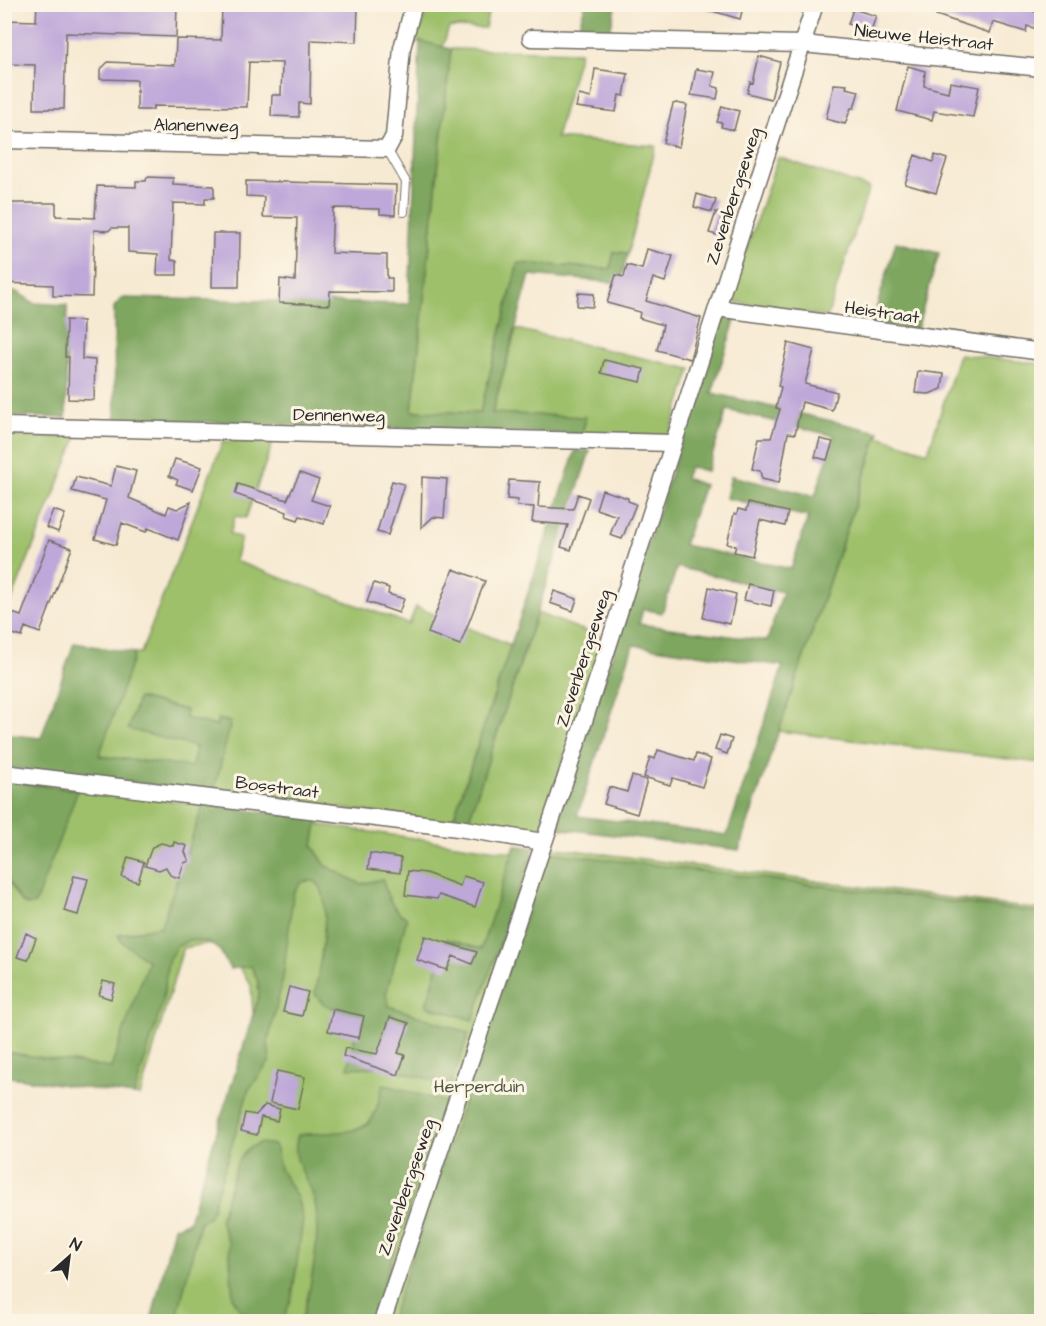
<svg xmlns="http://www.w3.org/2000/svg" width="1046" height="1326" font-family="'Architects Daughter',sans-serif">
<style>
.green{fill:#9ec06a;stroke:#64764a;stroke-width:1.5}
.forest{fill:#7ea65e;stroke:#546844;stroke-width:1.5;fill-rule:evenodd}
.building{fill:#bea7d9}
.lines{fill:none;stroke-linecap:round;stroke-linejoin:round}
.service-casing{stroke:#726e66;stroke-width:10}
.minor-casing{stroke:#726e66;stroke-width:19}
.service{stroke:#fff;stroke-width:8}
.minor{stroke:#fff;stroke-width:16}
.labels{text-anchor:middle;stroke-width:6;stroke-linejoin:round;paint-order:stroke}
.street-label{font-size:18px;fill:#2b2b2b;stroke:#fcf5e5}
.park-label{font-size:18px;fill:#4e583e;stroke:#fcf5e5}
</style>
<rect width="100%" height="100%" fill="#fcf5e5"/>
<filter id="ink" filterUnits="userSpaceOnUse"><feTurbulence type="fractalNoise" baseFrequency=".0167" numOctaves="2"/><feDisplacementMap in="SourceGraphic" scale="12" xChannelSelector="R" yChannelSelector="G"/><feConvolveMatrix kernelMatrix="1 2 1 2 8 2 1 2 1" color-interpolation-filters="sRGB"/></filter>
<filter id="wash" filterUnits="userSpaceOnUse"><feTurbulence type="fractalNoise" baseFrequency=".008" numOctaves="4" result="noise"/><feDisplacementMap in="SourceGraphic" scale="24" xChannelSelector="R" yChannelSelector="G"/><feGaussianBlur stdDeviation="1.35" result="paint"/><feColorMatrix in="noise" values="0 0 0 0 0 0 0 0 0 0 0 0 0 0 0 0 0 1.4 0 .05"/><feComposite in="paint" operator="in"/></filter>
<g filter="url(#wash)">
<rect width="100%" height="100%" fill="#f7ead3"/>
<path class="green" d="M 427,5 L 490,5 L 485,28 L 449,27 L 442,49 L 420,41 L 411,45 L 422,26 Z
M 451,49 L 580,52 L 556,138 L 656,146 L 628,253 L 614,252 L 610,269 L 518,263 L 480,413 L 412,411 Z
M 778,157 L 869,188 L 827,317 L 729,301 Z
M 516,329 L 691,369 L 669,437 L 582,434 L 585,422 L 492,414 Z
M 959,354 L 1041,364 L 1041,763 L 779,731 L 878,436 L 928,452 Z
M 5,436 L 77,437 L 5,617 Z
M 223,441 L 273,442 L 246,518 L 235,516 L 230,534 L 241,538 L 235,561 L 409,624 L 416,607 L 511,645 L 452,823 L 214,792 L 216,726 L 184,718 L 186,710 L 139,698 L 196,747 L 192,767 L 98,756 L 135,653 L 141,653 Z
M 537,613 L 604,638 L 541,828 L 539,834 L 467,825 Z
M 5,779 L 203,805 L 203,808 L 546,857 L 550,847 L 1041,910 L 1041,1321 L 152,1321 L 175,1228 L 201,1213 L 253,1014 L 251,985 L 222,941 L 183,948 L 140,1096 L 5,1076 Z"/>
<path class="forest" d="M 585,5 L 616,5 L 610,31 L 578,30 Z
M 420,41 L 451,49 L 412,411 L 480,413 L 518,263 L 610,269 L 614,252 L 628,253 L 620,283 L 530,275 L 492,413 L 586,417 L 582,434 L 115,419 L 114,307 L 122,298 L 409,304 Z
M 896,242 L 939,253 L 917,329 L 872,323 Z
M 5,292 L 17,292 L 34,303 L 67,305 L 66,418 L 5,416 Z
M 723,312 L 737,314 L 712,393 L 879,432 L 739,850 L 556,828 ZM 727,410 L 835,436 L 815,496 L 731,476 L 726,498 L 808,517 L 791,569 L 684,545 L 704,485 L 685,478 L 689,467 L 707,471 ZM 677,567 L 783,592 L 767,641 L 639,624 L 643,609 L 662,613 ZM 633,645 L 783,666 L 727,835 L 577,816 Z
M 575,451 L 590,451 L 467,825 L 452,823 Z
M 74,643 L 135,653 L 99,756 L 192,767 L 196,747 L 128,729 L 138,698 L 186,710 L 185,718 L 216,726 L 218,719 L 231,722 L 214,792 L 5,767 L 5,734 L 41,738 Z
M 5,781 L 78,790 L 35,904 L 28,906 L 21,902 L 5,877 Z
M 203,805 L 318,819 L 313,846 L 326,866 L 361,884 L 383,879 C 386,896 392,910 407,918 L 386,994 L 389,1006 L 469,1033 L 451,1085 L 382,1067 L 348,1068 L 356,1031 L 343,1012 L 323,1004 L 315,994 C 316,978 344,863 301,883 L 293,894 L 283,979 L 268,1042 L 270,1061 L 249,1089 L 210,1216 L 200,1222 L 176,1322 L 151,1321 L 174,1227 L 188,1224 L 259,996 L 258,982 L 251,966 L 230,969 L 219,949 L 207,942 L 189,940 L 176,947 L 168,961 L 163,1001 L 134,1095 L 5,1076 L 4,1052 L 111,1068 L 148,961 L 121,941 L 118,935 L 161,926 Z
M 515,845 L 534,848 L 473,1020 L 426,1006 L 446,939 L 481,949 Z
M 548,852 L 1041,913 L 1041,1321 L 390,1322 Z
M 383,1084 L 445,1102 L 371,1321 L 301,1321 C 311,1291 320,1239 316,1208 C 313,1181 288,1163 298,1135 C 317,1132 361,1136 371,1120 C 378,1110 380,1095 383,1084 Z
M 259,1143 L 275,1145 L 280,1169 L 297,1197 L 303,1220 L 292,1297 L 283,1321 L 247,1321 L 233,1298 L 229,1244 L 220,1220 L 237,1163 L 246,1150 Z"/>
<g id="blocks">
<path class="building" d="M 37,4 L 177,4 L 176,37 L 66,33 L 64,109 L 34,109 L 35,65 L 4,64 L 4,20 L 36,21 Z
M 222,4 L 358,4 L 357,42 L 311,40 L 310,104 L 299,103 L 299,117 L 271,116 L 272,95 L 281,95 L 282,63 L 249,62 L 247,107 L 153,106 L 153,110 L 137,110 L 137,80 L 100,79 L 100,70 L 108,62 L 175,65 L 176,39 L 221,40 Z
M 703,4 L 744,4 L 740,19 L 702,8 Z
M 939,4 L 1020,4 L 1033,8 L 1032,11 L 1041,14 L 1037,29 L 1027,26 L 1026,32 L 993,22 L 990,33 L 936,15 Z
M 853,9 L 876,16 L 871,31 L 848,24 Z
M 759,56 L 780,62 L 771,99 L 747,93 L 750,82 L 753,83 Z
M 908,66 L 925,71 L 924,86 L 948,92 L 950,82 L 979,87 L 973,117 L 934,111 L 932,120 L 897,111 Z
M 595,69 L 628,74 L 624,96 L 619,95 L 616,112 L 576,107 L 579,95 L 591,98 Z
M 696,69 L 715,72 L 712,86 L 719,88 L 717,99 L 691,95 Z
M 834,84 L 847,85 L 846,88 L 859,91 L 854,108 L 851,108 L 845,124 L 826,119 Z
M 676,103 L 687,105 L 679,147 L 663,143 L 673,104 Z
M 722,106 L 739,111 L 734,130 L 721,127 L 722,123 L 717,122 Z
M 915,155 L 933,162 L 935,155 L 947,159 L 936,193 L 905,184 Z
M 147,177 L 173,178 L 173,184 L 214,186 L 214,198 L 205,198 L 205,204 L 173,203 L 171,260 L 177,261 L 177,275 L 157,275 L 158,254 L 128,252 L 128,228 L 112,228 L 108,231 L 94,230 L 92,297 L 53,296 L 53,285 L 4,283 L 4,203 L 56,203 L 56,216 L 95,218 L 97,186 L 136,187 L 136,181 L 146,181 Z
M 246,181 L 396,185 L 395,215 L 380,214 L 380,209 L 333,208 L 331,253 L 387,255 L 387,278 L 392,278 L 392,292 L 330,291 L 329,305 L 279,303 L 280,279 L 295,281 L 297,218 L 263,217 L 264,197 L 246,196 Z
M 697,194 L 716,200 L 712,212 L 694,207 Z
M 716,212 L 731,216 L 725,237 L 709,233 Z
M 213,233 L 240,233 L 239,287 L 212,287 Z
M 647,249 L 673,256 L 665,282 L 653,278 L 646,301 L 701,318 L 690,359 L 657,350 L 663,325 L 639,318 L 640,312 L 607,303 L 616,275 L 624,277 L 627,265 L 642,269 Z
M 578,293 L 594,294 L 593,307 L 577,306 Z
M 66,320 L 83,321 L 82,359 L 95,360 L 94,400 L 68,399 L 69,357 L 65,357 Z
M 788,343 L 814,350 L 805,384 L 837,392 L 832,410 L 802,402 L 795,434 L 788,433 L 779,483 L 762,479 L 760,471 L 752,469 L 759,438 L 771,438 L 780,409 L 776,408 L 781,387 L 778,386 Z
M 604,360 L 644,369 L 641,382 L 601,373 Z
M 918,371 L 944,374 L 942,389 L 929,394 L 915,393 Z
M 820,439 L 833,442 L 827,460 L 815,457 Z
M 175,459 L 202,467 L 193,490 L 176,484 L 178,480 L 169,476 Z
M 116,466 L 136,471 L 129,498 L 166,514 L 169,506 L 177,509 L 191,502 L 178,540 L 148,528 L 146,532 L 122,523 L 116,545 L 95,539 L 106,500 L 72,491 L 76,477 L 111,486 Z
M 300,473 L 319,480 L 311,500 L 330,506 L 324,524 L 300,516 L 298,520 L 286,516 L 287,512 L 235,494 L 238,484 L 287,500 Z
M 422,477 L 447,479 L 444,518 L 433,517 L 421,528 Z
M 509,480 L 540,482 L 538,507 L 573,509 L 578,494 L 589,498 L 571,550 L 561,547 L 568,525 L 532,522 L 534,507 L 517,506 L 518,500 L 507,499 Z
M 392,481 L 404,484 L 388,535 L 377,532 Z
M 602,490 L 628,498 L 628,501 L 636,504 L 622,539 L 610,535 L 617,516 L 596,509 Z
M 748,503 L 788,512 L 785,526 L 760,520 L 752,556 L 734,552 L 736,546 L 727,544 L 734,514 L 737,514 L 738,509 L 746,511 Z
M 53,510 L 65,514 L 58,532 L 46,527 Z
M 49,540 L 72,548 L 40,633 L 25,627 L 22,637 L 4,631 L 4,610 L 21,616 Z
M 453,569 L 485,581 L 460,645 L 428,633 Z
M 374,583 L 389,588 L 388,594 L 404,599 L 399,613 L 367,602 Z
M 748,584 L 774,590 L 771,606 L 744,600 Z
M 709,587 L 736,594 L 730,624 L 703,618 Z
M 554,591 L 577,599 L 573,611 L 550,603 Z
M 720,735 L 732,739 L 727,754 L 715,750 Z
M 658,750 L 694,761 L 696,754 L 711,759 L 702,787 L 673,778 L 670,785 L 644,777 L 650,757 L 655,759 Z
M 632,776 L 647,780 L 637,814 L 604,804 L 609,787 L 627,792 Z
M 174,842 L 187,846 L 185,852 L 189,861 L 184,863 L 179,878 L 170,875 L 166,867 L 159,870 L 145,866 L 152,847 L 161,843 L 173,846 Z
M 370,853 L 401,858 L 400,873 L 368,869 Z
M 128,857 L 144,862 L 138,882 L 122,877 Z
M 408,871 L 426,873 L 460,886 L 463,876 L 483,882 L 475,907 L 439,895 L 437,899 L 405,895 Z
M 74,876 L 88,879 L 78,915 L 64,911 Z
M 26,933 L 36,938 L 28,960 L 17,957 Z
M 425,936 L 477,952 L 472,964 L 453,956 L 447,970 L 417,960 Z
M 103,981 L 115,984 L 111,999 L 99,995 Z
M 289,987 L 308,992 L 302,1016 L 283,1012 Z
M 333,1009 L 364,1016 L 359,1038 L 328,1031 Z
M 390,1017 L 409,1023 L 398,1053 L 405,1055 L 398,1075 L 343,1056 L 345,1048 L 377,1054 Z
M 277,1071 L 305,1077 L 298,1109 L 270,1103 Z
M 265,1105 L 280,1109 L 277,1121 L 261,1117 L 257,1135 L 241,1131 L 245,1113 L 256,1115 Z"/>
</g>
</g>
<g filter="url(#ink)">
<use href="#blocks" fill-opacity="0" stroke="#726e66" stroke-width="1.5"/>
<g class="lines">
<defs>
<path id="service" d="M 387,149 L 406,182 L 404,212"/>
<path id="minor" d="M 531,38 L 803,44 L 1042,68
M 4,140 L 387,149 L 394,136 L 402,48 L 414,4
M 717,308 L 1042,352
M 4,426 L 673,443
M 4,773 L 458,828 L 543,842
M 382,1322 L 565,780 L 815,4"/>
</defs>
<use href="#service" class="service-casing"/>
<use href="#minor" class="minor-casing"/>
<use href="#service" class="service"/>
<use href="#minor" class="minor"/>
</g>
</g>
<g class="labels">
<g class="street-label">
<text transform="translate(924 37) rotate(6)" y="6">Nieuwe Heistraat</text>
<text transform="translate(196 125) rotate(1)" y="6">Alanenweg</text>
<text transform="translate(733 196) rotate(-72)" y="6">Zevenbergseweg</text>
<text transform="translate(882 312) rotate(8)" y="6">Heistraat</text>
<text transform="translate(339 415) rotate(1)" y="6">Dennenweg</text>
<text transform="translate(583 658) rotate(-72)" y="6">Zevenbergseweg</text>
<text transform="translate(277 787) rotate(7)" y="6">Bosstraat</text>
<text transform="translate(406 1187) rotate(-71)" y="6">Zevenbergseweg</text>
</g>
<g class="park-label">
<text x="479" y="1092">Herperduin</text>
</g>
</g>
<rect width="1046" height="1326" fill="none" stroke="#fcf5e5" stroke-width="24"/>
<g transform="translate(69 1257) rotate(28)" stroke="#fcf5e5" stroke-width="4.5" paint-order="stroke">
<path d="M0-4.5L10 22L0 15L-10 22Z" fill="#2b2b2b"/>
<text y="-9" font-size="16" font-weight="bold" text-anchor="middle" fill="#2b2b2b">N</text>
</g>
</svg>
